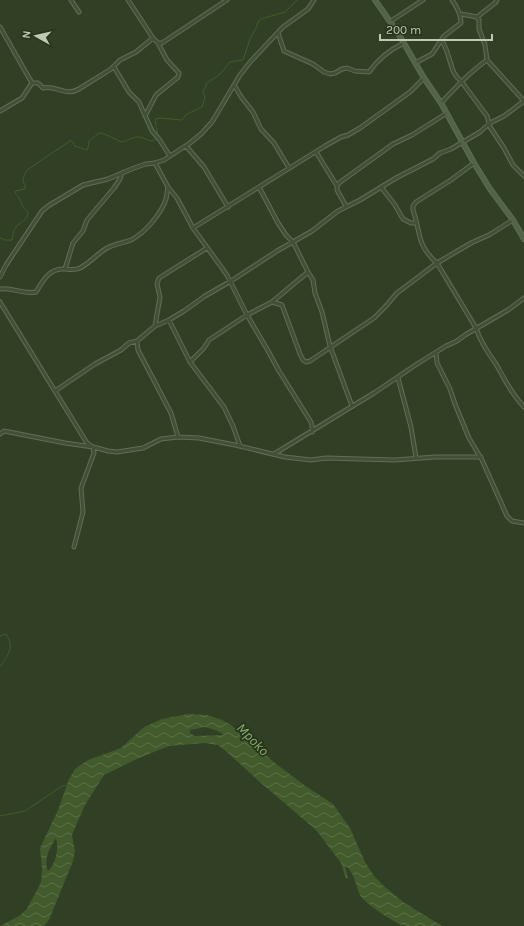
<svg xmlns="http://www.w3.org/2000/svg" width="524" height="926" font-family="Karla,sans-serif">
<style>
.water{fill:url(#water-waves);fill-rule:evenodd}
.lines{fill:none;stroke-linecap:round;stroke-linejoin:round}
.stream{stroke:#425a2c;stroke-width:1}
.street-casing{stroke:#616d56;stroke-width:5}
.secondary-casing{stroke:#616d56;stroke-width:6}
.street{stroke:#435038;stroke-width:3}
.secondary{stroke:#526346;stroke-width:4}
.labels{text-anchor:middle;stroke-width:3.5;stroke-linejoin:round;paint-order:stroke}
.water-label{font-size:14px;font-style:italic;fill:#8aab6c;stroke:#28351d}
</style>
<defs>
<pattern id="water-waves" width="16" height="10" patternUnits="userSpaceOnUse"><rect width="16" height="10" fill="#425a2c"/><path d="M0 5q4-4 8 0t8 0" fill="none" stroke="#5c7048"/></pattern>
</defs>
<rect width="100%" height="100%" fill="#314024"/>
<path class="water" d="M 188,714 L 207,715 L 222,720 L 231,725 L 275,763 L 307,787 L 333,804 L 350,828 L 365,862 L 374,876 L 384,886 L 403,902 L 442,926 C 430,926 417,926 405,926 C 397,925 364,903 360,895 C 356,887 354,870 345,866 L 348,878 L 346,879 L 341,863 L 316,830 L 261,783 L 228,753 L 218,745 L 204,743 L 169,746 L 139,758 L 104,775 L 85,805 L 77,823 L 72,835 L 75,851 L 73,861 L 49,920 L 44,926 L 0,926 L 19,916 L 26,910 L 35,894 L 41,882 L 42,869 L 40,848 L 58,810 L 69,779 L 75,769 L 88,760 L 121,748 L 144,727 L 162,719 ZM 205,727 C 211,729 220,730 223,735 L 195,736 L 190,733 L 190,730 ZM 56,838 C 59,848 56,864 48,871 C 43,859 50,848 56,838 Z"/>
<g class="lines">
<path class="stream" d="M 0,238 L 5,240 L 12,240 C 13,235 13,231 16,227 C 21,221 28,221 28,212 C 21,207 23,205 19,198 C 18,196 16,195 15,192 L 16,191 L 25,189 L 25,185 C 21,179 24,176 27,170 L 70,141 L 72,141 L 75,146 L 87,150 L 88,148 L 89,141 L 99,133 L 102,133 L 122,142 C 128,141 133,136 140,137 C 145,138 148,141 153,141 C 162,135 154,127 156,119 L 160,118 L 182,120 L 187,114 L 202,107 L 205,98 L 203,92 L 207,83 L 220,74 L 230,62 L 243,60 L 250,39 L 256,28 L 258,22 L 261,19 L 285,12 L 297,0
M 0,636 L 6,634 C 15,647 8,655 0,667
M 0,816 L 25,811 L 62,786 L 67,785"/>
<defs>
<path id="street" d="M 71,0 L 79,12
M 128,0 L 153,38 L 158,43 L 162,43 L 227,0
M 452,0 C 457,7 461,14 461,23 L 444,36 L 442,39 C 443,45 447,49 448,55 C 452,66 452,74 461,81 L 487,116 L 490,127 L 504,148 L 513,165 L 524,176
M 461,14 L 477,17 L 479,20 L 479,29 L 485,45 L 487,60 L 524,101
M 477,17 L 495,3 L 497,0
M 391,21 L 423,0
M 0,27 L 32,83 L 38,83 L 43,88 C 56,85 66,97 79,89 L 111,69 L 120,60 L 136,52 L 153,38
M 278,33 L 284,51 L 313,64 L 324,72 L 330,74 L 335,73 L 342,69 L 347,68 L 355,71 L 369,72 C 378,59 389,50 404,43
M 415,63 L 432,54 L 442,39
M 114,67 L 129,92 L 139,102 L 152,131 L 159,139 L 170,156
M 234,85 L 242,98 L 253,112 L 261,129 L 274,143 L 289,168
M 441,103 C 456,87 470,72 487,60
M 0,111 L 22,98 L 32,83
M 145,116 L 156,95 L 178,77 L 179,73 L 167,60 L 158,43
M 186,146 L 204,167 L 228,207
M 316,152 L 337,186
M 155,163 L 168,187 L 177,198 L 193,228 L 227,275 L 247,315 L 267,349 L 279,371 L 311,422 L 312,426 L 312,432
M 474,163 L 451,180 L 416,202 L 413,206 L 413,210 C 421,232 416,245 437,263 L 476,328 C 480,341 488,353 496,364 C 505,380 511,393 524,407
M 259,187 L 278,223 L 286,235 L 293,242 L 308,272 L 313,280 L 315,293 L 322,312 L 330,346 L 352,406
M 381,187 L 395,205 L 403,219 L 411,223 L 416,223
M 346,206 L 337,190 L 337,186 L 339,183 L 393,144 L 412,135 L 447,113
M 193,228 L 325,146 L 341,137 L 348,135 L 360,128 L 410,92 L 424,78
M 65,269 L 73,243 L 83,231 L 87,220 L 114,188 L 120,179 L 122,173
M 0,277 L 6,265 L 42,211 L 48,206 L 83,185 L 108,179 L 134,168 L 146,164 L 155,163 L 164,160 L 190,143 L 201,134 L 212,122 L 240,75 L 251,61 L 283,27 L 308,9 L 314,0
M 0,289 C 13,287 23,295 36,292 C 42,282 49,269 62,269 C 69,269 74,271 80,268 C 90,263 98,253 107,248 C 115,244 123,243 131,240 C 145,233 161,214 166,199 C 167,195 167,191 168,187
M 0,302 L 87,443 L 93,447 L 108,451 L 117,452 L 143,448 L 161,439 L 178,437 L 199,438 L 235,445 L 285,457 L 311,460 L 326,458 L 395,460 L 435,457 L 481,457
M 272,302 L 282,305 L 300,354 L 303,360 L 306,362 L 310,361 L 374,318 L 385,307 L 397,293 L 437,263 L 471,243 L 489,235 L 513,220
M 169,320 L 190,362 L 224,407 L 233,426 L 240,446
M 155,326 L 160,297 L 157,284 L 159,278 L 207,248
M 137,341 L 138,350 L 171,413 L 178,437
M 436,353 L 437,363 L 450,389 L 455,404 L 469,438 L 482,460 L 507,516 L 512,521 L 524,523
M 190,362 L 204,348 L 209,340 L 247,315 L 272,302 L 308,272
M 398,378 L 411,427 L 416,458
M 55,391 L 95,364 L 121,350 L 129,343 L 137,341 L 155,326 L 169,320 L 184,311 L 205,296 L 231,281 L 277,251 L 312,231 L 338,211 L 360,200 L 396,178 L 433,159 L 440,153 L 451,149 L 480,132 L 490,123 L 504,116 L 524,101
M 0,434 L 4,431 L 65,443 L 93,447 L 94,453 L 81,488 L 83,512 L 74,547
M 274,454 L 374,393 L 417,364 L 446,346 L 457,341 L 465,335 L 508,310 L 524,298"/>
<path id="secondary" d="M 375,0 L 398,33 L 424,78 L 441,103 L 474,163 L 490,189 L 513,220 L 524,239"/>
</defs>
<use href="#street" class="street-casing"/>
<use href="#secondary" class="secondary-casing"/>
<use href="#street" class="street"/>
<use href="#secondary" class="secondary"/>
</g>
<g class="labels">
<g class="water-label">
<text transform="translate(253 739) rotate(46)" y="5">Mpoko</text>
</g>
</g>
<g transform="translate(36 36) rotate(278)" stroke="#28351d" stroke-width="3" paint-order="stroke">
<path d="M0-3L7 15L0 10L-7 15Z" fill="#becab4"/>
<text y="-6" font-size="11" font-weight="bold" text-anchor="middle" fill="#becab4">N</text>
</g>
<path d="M380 34v6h112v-6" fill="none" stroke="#becab4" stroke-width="2"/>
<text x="386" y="34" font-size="12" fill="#becab4" stroke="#28351d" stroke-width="3" paint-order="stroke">200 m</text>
</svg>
